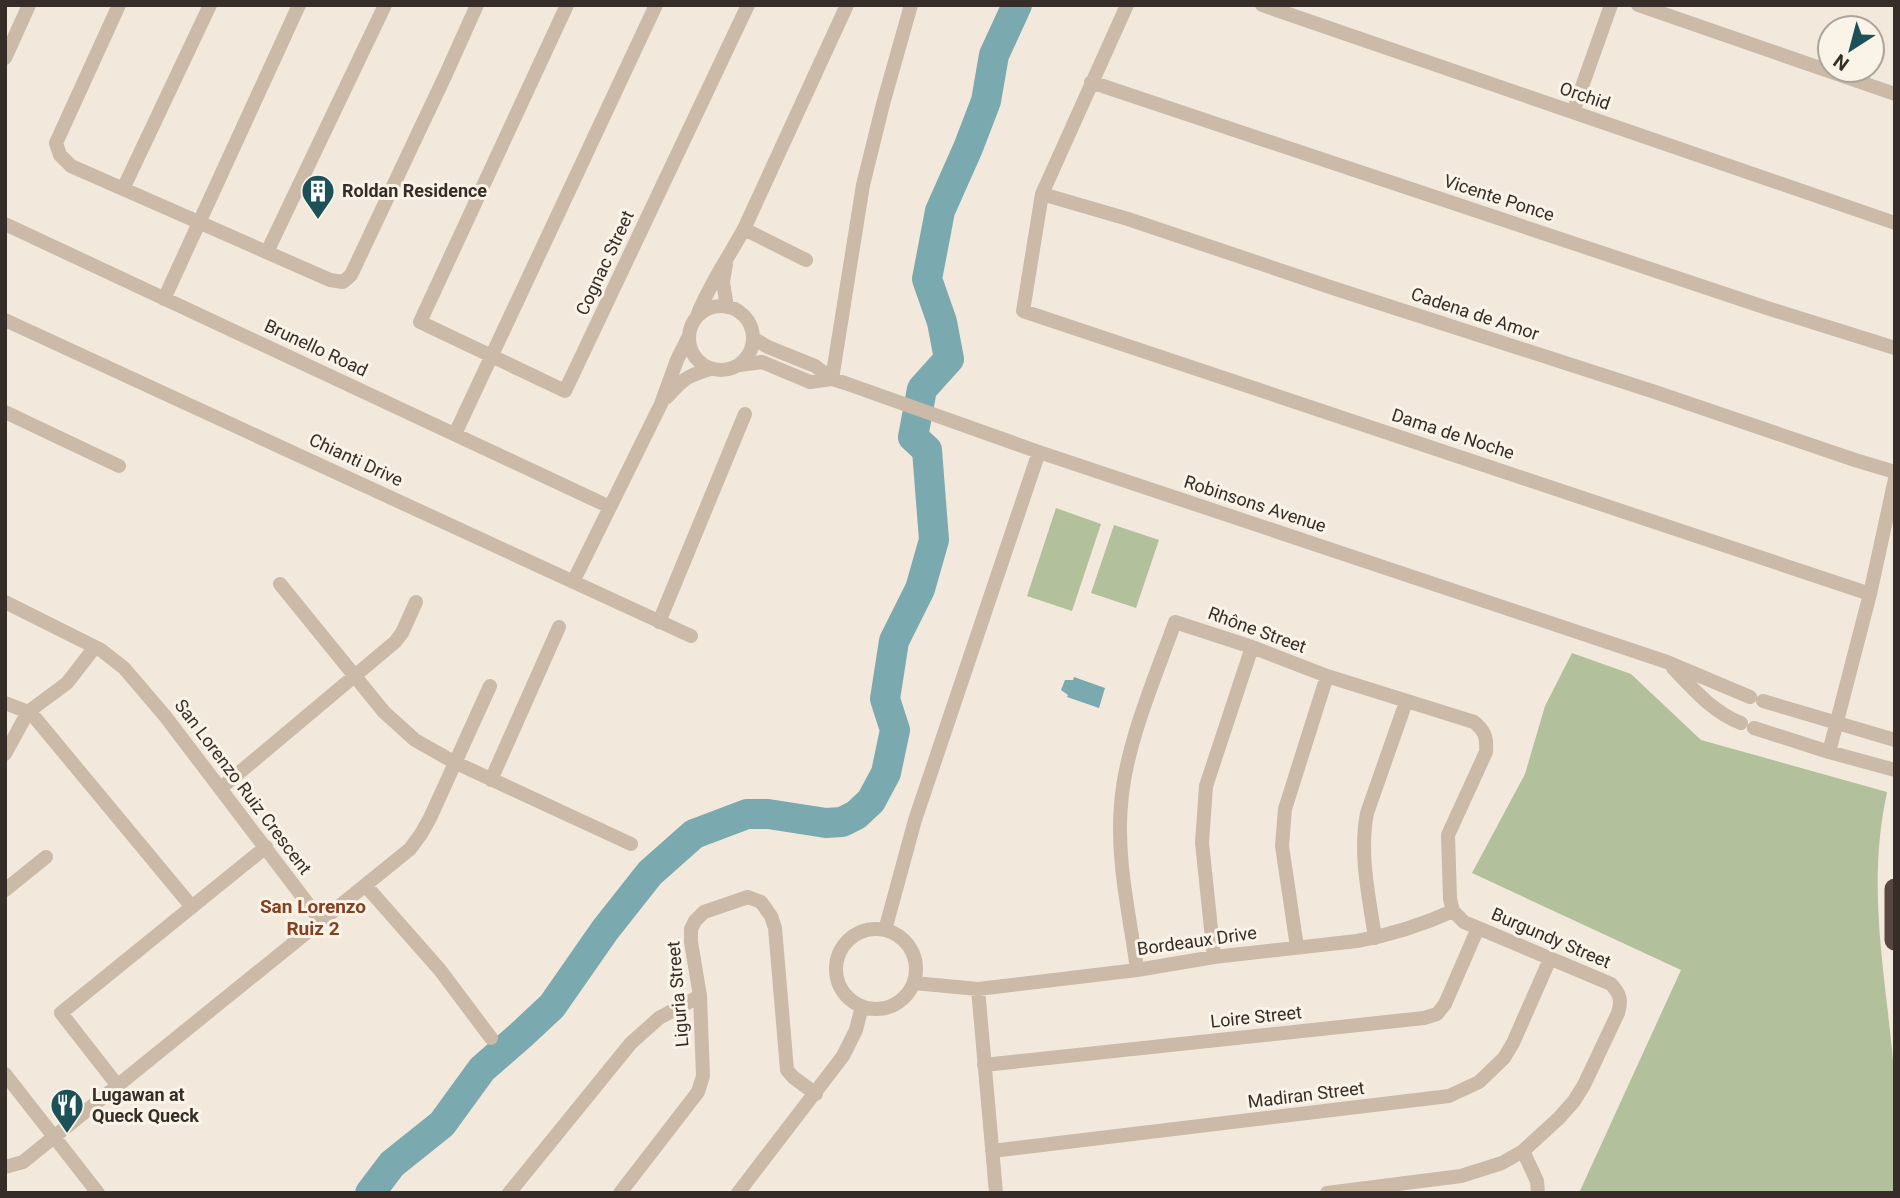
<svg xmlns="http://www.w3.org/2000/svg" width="1900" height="1198" font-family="Roboto,sans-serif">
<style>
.green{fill:#b2c19b}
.water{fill:#7aa9af}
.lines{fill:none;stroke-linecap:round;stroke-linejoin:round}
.river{stroke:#7aa9af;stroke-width:30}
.street{stroke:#cabaa7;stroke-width:14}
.highway{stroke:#58483f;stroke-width:21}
.labels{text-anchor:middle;stroke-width:6;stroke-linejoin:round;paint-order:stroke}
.street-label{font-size:18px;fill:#372d28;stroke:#faf3e8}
.poi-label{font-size:18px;font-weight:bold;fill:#372d28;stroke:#faf3e8;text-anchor:start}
.neighbourhood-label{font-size:19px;font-weight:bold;fill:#863f21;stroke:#faf3e8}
</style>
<rect width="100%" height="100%" fill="#f2e9dc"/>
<path class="green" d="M 1056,508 L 1101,524 L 1072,611 L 1027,596 Z
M 1114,525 L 1159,540 L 1136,608 L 1091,593 Z
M 1572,653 L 1631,674 L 1701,740 L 1887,792 C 1865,895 1888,983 1895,1085 C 1897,1121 1895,1157 1895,1193 L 1579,1193 L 1681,970 L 1472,873 L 1525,774 L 1545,706 Z"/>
<path class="water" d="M 1074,677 L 1105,688 L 1099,708 L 1067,697 L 1068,695 L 1061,690 L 1065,680 L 1073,680 Z"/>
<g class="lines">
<path class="river" d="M 370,1193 L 392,1164 L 442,1124 L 482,1069 L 521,1035 L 552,1006 L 605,930 L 650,873 L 694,834 L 747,814 L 768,814 L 826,823 L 842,822 L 856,815 L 871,801 L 886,773 L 895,730 L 885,699 L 894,641 L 920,589 L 934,540 L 927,450 L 913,437 L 922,389 L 949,359 L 942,322 L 927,279 L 940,211 L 968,148 L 986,101 L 994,55 L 1017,5"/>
<path class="street" d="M 119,5 L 56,143 L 60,155 L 71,166 L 330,280 L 343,282 L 351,275 L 446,74 L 477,5
M 567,5 L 420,322 L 565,391 L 748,5
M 1127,5 L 1042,194 L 1023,311 L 1870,594
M 1262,5 L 1895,223
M 1638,5 L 1895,94
M 5,58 L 29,5
M 1091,82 L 1767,308 L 1895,348
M 1573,112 L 1611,5
M 123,189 L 210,5
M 1042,194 L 1128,219 L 1336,289 L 1655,392 L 1855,460 L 1895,472
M 5,224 L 610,507
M 744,229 L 806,260
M 267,252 L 385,5
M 726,264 L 723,282 L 727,307
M 164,299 L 299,5
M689 338a32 32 0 1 1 64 0a32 32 0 1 1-64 0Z
M 697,316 C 709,285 728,258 744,229 L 847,5
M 5,320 L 691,636
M 753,338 L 768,347 L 815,366 L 832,379
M 740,365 L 762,362 L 810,382 L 832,379 L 845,383 L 1039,452 L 1667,662 L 1750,697
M 832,379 L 863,185 L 883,104 L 911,5
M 667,397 C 683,379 687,376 710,369
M 5,412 L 119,466
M 455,434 L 656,5
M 573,582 L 661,404 L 677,360 L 689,336
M 280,584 L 384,712 L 415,740 L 454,762 L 631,844
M 5,602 L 101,650 L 124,668 L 165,716 L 321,921
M 659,622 L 745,414
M 1673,668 C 1694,690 1713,712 1741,723
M 1763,701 L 1895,740
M 5,703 L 31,713 L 192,907
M 1754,728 L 1829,752 L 1895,770
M 1829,752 L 1870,594 L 1895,479
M 5,754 L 28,712 L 67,683 L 95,647
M 491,780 L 559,627
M 221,788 L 395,642 L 402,633 L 416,602
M 366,886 L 440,970 L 491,1038
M 5,890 L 46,857
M836 969a40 40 0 1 1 80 0a40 40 0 1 1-80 0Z
M 885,930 L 915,820 L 1039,452
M 1375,938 C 1369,896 1359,855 1367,813 L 1406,702
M 1297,947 L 1282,846 L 1285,809 L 1327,676
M 1214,957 L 1202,843 L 1206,786 L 1252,647
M 1137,970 C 1130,916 1116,860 1121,805 C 1125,746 1155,678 1175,622 L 1252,647 L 1327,676 L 1474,722 C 1485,731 1487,737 1486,752 L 1448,835 L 1450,899 L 1453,911
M 914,983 L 978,989 L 1137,970 L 1214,957 L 1357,941 C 1390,935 1422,925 1453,911
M 978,989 L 996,1193
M 984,1065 L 1424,1018 L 1437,1014 L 1445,1004 L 1478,928
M 5,1074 L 98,1193
M 118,1086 L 61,1013 L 266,847
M 992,1151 L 1449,1096 L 1479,1082 L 1504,1058 L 1513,1043 L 1550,959
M 1523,1151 L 1537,1181 L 1538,1193
M 5,1167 L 23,1162 L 410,849 L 421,834 L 430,818 L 490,686
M 509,1193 L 631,1043 L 659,1018 L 700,996
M 620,1193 L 698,1092 L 703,1076 L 700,996 L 691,942 L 691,929 L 695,921 L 704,912 L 748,897 L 761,902 L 771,916 L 775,928 L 787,1070 L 793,1077 L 816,1094
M 738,1193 L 843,1056 L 856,1030 L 862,1006
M 1327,1193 L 1461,1176 L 1502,1163 L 1523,1151 L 1559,1118 L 1574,1101 L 1584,1085 L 1618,1013 C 1622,1000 1620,994 1611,984 L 1464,922 L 1453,911"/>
<path class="highway" d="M 1895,889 L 1895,940"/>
</g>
<defs>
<symbol id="building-pin" viewBox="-11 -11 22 30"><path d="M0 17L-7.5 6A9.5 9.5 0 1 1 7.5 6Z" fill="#1d5158" stroke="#faf3e8"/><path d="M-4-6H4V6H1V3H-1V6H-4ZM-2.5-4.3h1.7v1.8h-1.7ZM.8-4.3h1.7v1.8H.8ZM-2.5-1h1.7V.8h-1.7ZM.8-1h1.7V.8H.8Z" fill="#fff"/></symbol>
<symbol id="restaurant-pin" viewBox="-11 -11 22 30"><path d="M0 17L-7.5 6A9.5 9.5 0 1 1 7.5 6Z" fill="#1d5158" stroke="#faf3e8"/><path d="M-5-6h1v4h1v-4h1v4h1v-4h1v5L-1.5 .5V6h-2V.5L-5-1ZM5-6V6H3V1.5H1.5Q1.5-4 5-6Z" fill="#fff"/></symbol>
</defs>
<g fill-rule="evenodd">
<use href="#building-pin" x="299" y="172" width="38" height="52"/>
<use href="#restaurant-pin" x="48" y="1086" width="38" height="52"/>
</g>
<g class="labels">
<g class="street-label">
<text transform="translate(1585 96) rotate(19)" y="6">Orchid</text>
<text transform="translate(1499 198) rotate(18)" y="6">Vicente Ponce</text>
<text transform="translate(605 263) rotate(-65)" y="6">Cognac Street</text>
<text transform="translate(1475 314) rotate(18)" y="6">Cadena de Amor</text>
<text transform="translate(316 348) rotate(25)" y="6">Brunello Road</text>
<text transform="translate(1453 434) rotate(18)" y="6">Dama de Noche</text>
<text transform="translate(356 460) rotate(25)" y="6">Chianti Drive</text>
<text transform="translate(1255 504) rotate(18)" y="6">Robinsons Avenue</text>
<text transform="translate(1257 630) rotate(20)" y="6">Rhône Street</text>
<text transform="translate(243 787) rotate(53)" y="6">San Lorenzo Ruiz Crescent</text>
<text transform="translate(1551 938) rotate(23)" y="6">Burgundy Street</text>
<text transform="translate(1197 941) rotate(-8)" y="6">Bordeaux Drive</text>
<text transform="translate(678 994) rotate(-95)" y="6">Liguria Street</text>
<text transform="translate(1256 1017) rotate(-6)" y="6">Loire Street</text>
<text transform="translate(1306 1095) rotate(-7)" y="6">Madiran Street</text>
</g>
<g class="poi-label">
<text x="342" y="197">Roldan Residence</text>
<text x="92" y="1101">Lugawan at<tspan x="92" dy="21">Queck Queck</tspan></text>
</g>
<g class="neighbourhood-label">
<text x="313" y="913">San Lorenzo<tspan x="313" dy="22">Ruiz 2</tspan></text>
</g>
</g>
<rect width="1900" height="1198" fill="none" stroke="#372d28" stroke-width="14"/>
<g transform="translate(1851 49) rotate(216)"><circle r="33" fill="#faf3e8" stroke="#aca49b" stroke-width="2"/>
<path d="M0-5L12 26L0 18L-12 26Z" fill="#1d5158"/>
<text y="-10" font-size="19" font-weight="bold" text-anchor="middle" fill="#372d28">N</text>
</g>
</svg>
